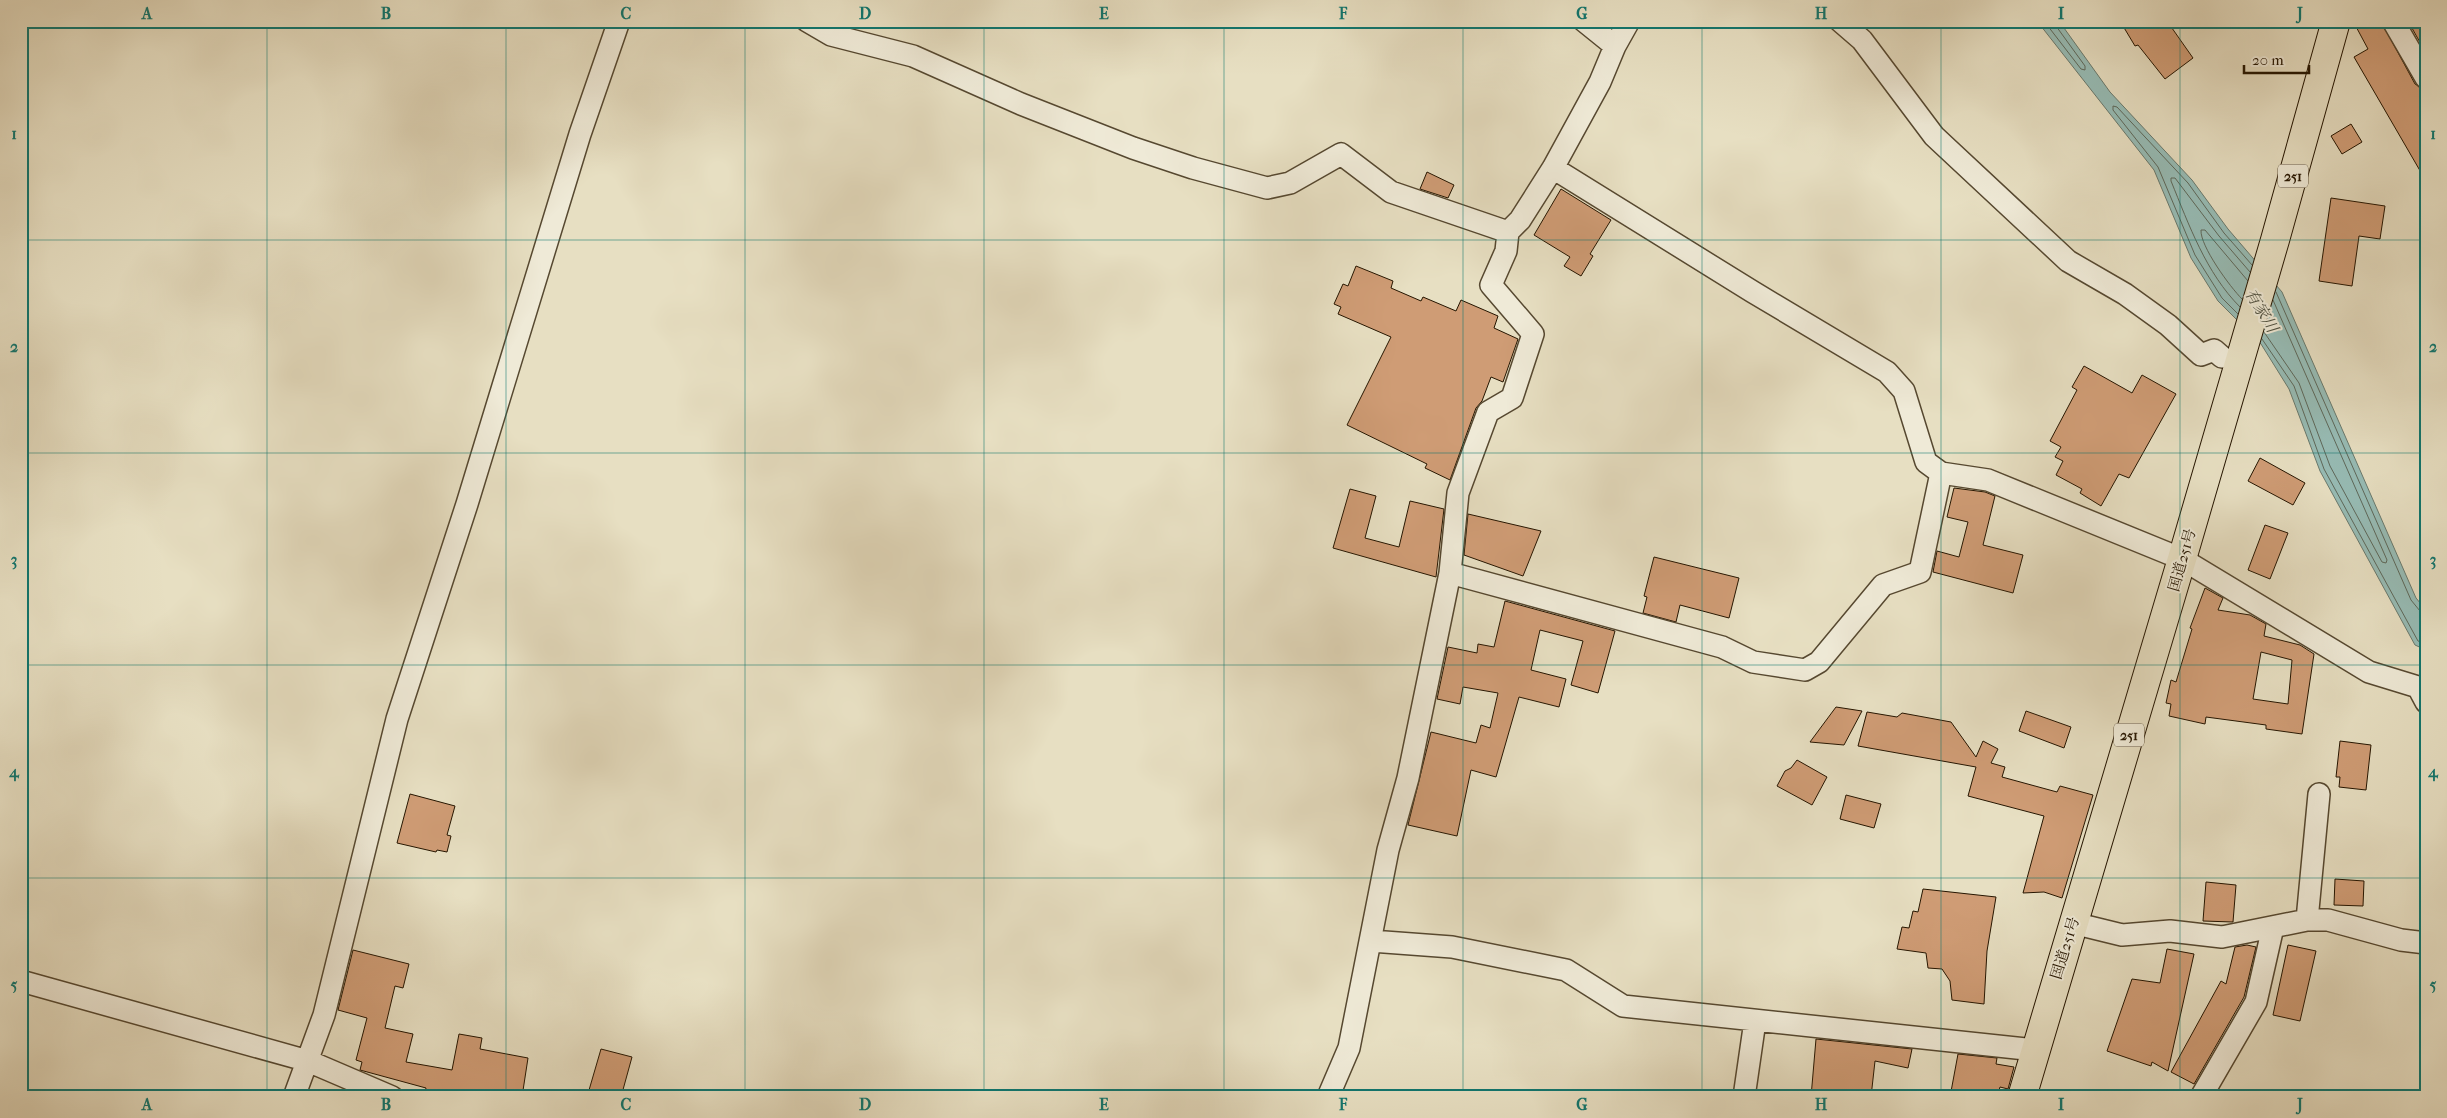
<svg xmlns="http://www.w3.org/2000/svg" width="2447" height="1118" font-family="'IM FELL French Canon','Noto Serif JP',serif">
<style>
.water{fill:#97bcb5;stroke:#69796d}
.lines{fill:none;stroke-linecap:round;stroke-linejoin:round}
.shore{stroke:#5e685a;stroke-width:1}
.building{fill:#cf9c75;stroke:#251500;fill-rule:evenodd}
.street-casing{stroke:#564830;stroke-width:24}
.highway-casing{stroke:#251500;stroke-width:30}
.street{stroke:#efead7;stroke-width:21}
.highway{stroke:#e7dfc2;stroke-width:28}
.grid{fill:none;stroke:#0f766e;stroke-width:1;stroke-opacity:0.55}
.labels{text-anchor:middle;stroke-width:4;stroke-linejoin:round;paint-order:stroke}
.shield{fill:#efead7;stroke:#625540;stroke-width:1}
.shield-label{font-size:14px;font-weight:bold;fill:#251500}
.street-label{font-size:15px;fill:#251500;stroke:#efead7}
.water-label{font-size:16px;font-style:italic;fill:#4d4f3f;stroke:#efead7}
.neatline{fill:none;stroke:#0f766e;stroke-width:2}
.grid-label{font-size:16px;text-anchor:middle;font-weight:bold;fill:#0f766e}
</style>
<rect width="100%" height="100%" fill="#e7dfc2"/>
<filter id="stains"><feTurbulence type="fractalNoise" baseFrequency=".004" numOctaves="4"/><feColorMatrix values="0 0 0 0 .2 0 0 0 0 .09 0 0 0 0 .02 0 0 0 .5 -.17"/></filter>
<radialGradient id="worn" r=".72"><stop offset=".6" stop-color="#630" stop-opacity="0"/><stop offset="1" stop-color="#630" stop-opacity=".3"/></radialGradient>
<path class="water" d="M 2037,21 L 2059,21 L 2110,92 L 2192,180 L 2228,229 L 2282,292 L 2416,598 L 2426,610 L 2426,650 L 2415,645 L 2320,471 L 2289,389 L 2261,344 L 2218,301 L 2191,258 L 2154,170 Z"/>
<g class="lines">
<path class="shore" d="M 2044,21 L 2081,69 L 2085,70 L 2085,66 L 2056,26 L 2055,21
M 2276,292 L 2411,600 L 2420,611 L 2426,613
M 2242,299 C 2230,287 2200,246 2201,230 L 2205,230 L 2248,281
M 2240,307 C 2206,273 2189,225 2171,181 L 2171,178 L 2175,178 L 2219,236 L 2250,272
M 2238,314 L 2222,298 L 2195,255 L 2158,167 L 2113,110 L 2113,106 L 2117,107 L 2188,183 L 2224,233 L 2252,265
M 2264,332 L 2299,383 L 2330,466 L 2382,562 L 2386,563 L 2387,560 L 2273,300
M 2262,339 L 2294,386 L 2324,469 L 2418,641 L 2426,644"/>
</g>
<path class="building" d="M 2120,21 L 2167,21 L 2193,58 L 2165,79 L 2138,45 L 2135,46 Z
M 2353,21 L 2381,21 L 2415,84 L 2426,90 L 2426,181 L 2354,57 L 2368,49 Z
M 2408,21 L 2426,21 L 2426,53 Z
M 2351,124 L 2362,142 L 2342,154 L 2331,136 Z
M 1427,172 L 1454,185 L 1448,198 L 1420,189 Z
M 1561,189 L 1611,220 L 1590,254 L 1593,256 L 1581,276 L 1564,266 L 1570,257 L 1534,235 Z
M 2331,198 L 2385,206 L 2380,239 L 2359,236 L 2352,286 L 2319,281 Z
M 1356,266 L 1393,281 L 1391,288 L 1421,301 L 1423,297 L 1456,311 L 1461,300 L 1498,316 L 1494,328 L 1518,339 L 1503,382 L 1491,377 L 1482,401 L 1476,408 L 1450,480 L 1425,468 L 1427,464 L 1347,425 L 1391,337 L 1338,314 L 1341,307 L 1334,304 L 1343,284 L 1348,286 Z
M 2084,366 L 2132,393 L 2142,375 L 2176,394 L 2129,478 L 2119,474 L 2101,506 L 2080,493 L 2082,489 L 2056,475 L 2063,461 L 2055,457 L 2061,447 L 2050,441 L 2077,390 L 2072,387 Z
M 2260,458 L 2305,483 L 2293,505 L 2248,481 Z
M 1954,488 L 1985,492 L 1995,496 L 1983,545 L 2023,555 L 2013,593 L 1933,572 L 1937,551 L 1959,557 L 1968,522 L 1947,517 Z
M 1350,489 L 1376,496 L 1365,538 L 1399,547 L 1410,501 L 1444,509 L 1436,577 L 1333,548 Z
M 1468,514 L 1541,531 L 1523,576 L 1464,555 Z
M 2265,525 L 2288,533 L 2270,579 L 2248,570 Z
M 1654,557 L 1739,578 L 1729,618 L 1680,605 L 1676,622 L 1643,613 L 1647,597 L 1644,596 Z
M 2205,588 L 2223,598 L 2218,610 L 2250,615 L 2266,624 L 2264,636 L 2300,645 L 2314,654 L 2302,734 L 2266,729 L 2266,725 L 2206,717 L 2205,724 L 2169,716 L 2171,704 L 2166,703 L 2171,680 L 2176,682 L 2192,629 L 2190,628 ZM 2261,652 L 2292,660 L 2288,704 L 2253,699 Z
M 1505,601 L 1615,631 L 1598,693 L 1571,685 L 1583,641 L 1540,630 L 1531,670 L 1566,679 L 1559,707 L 1519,697 L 1496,777 L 1471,770 L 1457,836 L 1408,825 L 1431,732 L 1476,743 L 1481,725 L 1490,728 L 1498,693 L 1463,687 L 1460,704 L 1437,699 L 1448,647 L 1477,653 L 1478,644 L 1494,647 Z
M 1836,707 L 1862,711 L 1844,745 L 1810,742 Z
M 2026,711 L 2071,727 L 2064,748 L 2019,731 Z
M 1867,712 L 1897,717 L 1902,713 L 1951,722 L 1976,757 L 1983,741 L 1998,749 L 1991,763 L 2005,767 L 2002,777 L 2057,792 L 2060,786 L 2093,795 L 2062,898 L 2044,892 L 2023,893 L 2044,816 L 1968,796 L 1976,767 L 1858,746 Z
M 2340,741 L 2371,745 L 2366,790 L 2339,787 L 2340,777 L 2336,777 Z
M 1797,760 L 1827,777 L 1812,805 L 1777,786 L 1785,771 L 1791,768 Z
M 410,794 L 455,806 L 447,835 L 451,836 L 447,852 L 437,850 L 436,852 L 397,843 Z
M 1846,795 L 1881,804 L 1874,828 L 1840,819 Z
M 2335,879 L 2364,881 L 2363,906 L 2334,905 Z
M 2206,882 L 2236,885 L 2233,922 L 2203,921 Z
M 1923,889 L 1996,897 L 1987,951 L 1984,1004 L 1952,1000 L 1950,981 L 1942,969 L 1928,968 L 1926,953 L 1897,949 L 1902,927 L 1909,928 L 1913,911 L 1918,912 Z
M 2247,945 L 2256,947 L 2244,997 L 2194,1084 L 2171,1072 L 2221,981 L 2226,984 L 2235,947 Z
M 2288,945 L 2316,951 L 2300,1021 L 2273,1015 Z
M 2167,949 L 2194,954 L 2168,1071 L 2152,1062 L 2151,1066 L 2107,1051 L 2132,979 L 2160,983 Z
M 353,950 L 409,964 L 403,988 L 395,986 L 385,1028 L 413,1034 L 406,1062 L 452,1070 L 459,1034 L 482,1038 L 480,1049 L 528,1058 L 522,1097 L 424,1097 L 426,1088 L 360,1070 L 362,1062 L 356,1060 L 367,1018 L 338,1010 Z
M 1816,1039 L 1912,1049 L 1908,1068 L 1875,1061 L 1871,1097 L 1811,1097 Z
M 601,1049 L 632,1057 L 621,1097 L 587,1097 Z
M 1958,1054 L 1997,1058 L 1996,1064 L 2014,1067 L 2008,1089 L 2000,1087 L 1998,1094 L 1982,1091 L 1980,1097 L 1950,1097 Z"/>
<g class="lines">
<defs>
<path id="street" d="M 807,21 L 831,35 L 913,56 L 1021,104 L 1133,148 L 1193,168 L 1267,188 L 1290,183 L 1341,154 L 1391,192 L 1508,232
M 1584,21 L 1615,46
M 1840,21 L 1862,40 L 1934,136 L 2068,261 L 2125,294 L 2168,325 L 2201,355 L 2214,350 L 2222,357
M 2393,21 L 2426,78
M 1553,168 L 1753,292 L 1887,372 L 1904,391 L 1926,462 L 1941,473 L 1988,480 L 2182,559 L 2369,672 L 2418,687 L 2426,702
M 1450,573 L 1722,647 L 1753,662 L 1805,670 L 1819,662 L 1883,585 L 1920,572 L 1941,473
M 2307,920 L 2319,794
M 2073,923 L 2122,935 L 2170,931 L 2222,937 L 2307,920 L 2328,920 L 2401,940 L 2426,943
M 1371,941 L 1452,947 L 1566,970 L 1623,1006 L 2035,1050
M 21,981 L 308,1061 L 392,1097
M 294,1097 L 324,1015 L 397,719 L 467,504 L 580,134 L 619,21
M 1328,1097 L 1349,1048 L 1388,850 L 1408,778 L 1450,573 L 1458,493 L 1488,412 L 1512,398 L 1533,334 L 1491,285 L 1506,251 L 1508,232 L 1520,220 L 1553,168 L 1600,82 L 1615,46 L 1629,21
M 1744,1097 L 1755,1021
M 2201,1097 L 2256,1002 L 2273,927"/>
<path id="highway" d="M 2022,1097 L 2182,559 L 2275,240 L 2336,21"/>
</defs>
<use href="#street" class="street-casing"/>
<use href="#highway" class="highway-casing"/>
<use href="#street" class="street"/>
<use href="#highway" class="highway"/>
</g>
<path class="grid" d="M 267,21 L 267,1097M 506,21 L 506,1097M 745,21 L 745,1097M 984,21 L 984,1097M 1224,21 L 1224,1097M 1463,21 L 1463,1097M 1702,21 L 1702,1097M 1941,21 L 1941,1097M 2180,21 L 2180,1097M 21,240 L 2426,240M 21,453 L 2426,453M 21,665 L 2426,665M 21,878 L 2426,878"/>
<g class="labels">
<g class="shield">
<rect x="2278" y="164.5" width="30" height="23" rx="4"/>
<rect x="2114" y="723.5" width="30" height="23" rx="4"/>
</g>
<g class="shield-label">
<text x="2293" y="181">251</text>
<text x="2129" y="740">251</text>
</g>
<g class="street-label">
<text transform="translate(2182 560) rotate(-74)" y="5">国道251号</text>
<text transform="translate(2065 948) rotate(-73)" y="5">国道251号</text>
</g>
<g class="water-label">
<text transform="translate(2262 310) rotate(59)" y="6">有家川</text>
</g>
</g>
<rect width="2447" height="1118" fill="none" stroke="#e7dfc2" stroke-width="55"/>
<path d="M2244 65v8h65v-8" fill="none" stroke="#251500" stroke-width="2.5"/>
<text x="2252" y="65" font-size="15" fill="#251500" stroke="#efead7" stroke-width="4" paint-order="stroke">20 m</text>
<rect x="28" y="28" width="2392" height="1062" class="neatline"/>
<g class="grid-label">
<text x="147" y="19">A</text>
<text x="386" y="19">B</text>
<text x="626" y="19">C</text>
<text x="865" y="19">D</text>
<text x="1104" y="19">E</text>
<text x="1343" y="19">F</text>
<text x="1582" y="19">G</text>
<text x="1821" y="19">H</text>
<text x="2061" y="19">I</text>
<text x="2300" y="19">J</text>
<text x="14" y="139">1</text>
<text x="2433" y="139">1</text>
<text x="14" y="352">2</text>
<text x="2433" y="352">2</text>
<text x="14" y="565">3</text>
<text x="2433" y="565">3</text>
<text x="14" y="777">4</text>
<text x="2433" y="777">4</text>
<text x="14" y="990">5</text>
<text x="2433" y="990">5</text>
<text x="147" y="1110">A</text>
<text x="386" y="1110">B</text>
<text x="626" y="1110">C</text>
<text x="865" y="1110">D</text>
<text x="1104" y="1110">E</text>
<text x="1343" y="1110">F</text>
<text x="1582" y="1110">G</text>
<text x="1821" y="1110">H</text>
<text x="2061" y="1110">I</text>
<text x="2300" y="1110">J</text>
</g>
<rect width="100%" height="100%" filter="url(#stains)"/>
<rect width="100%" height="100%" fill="url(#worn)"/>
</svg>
